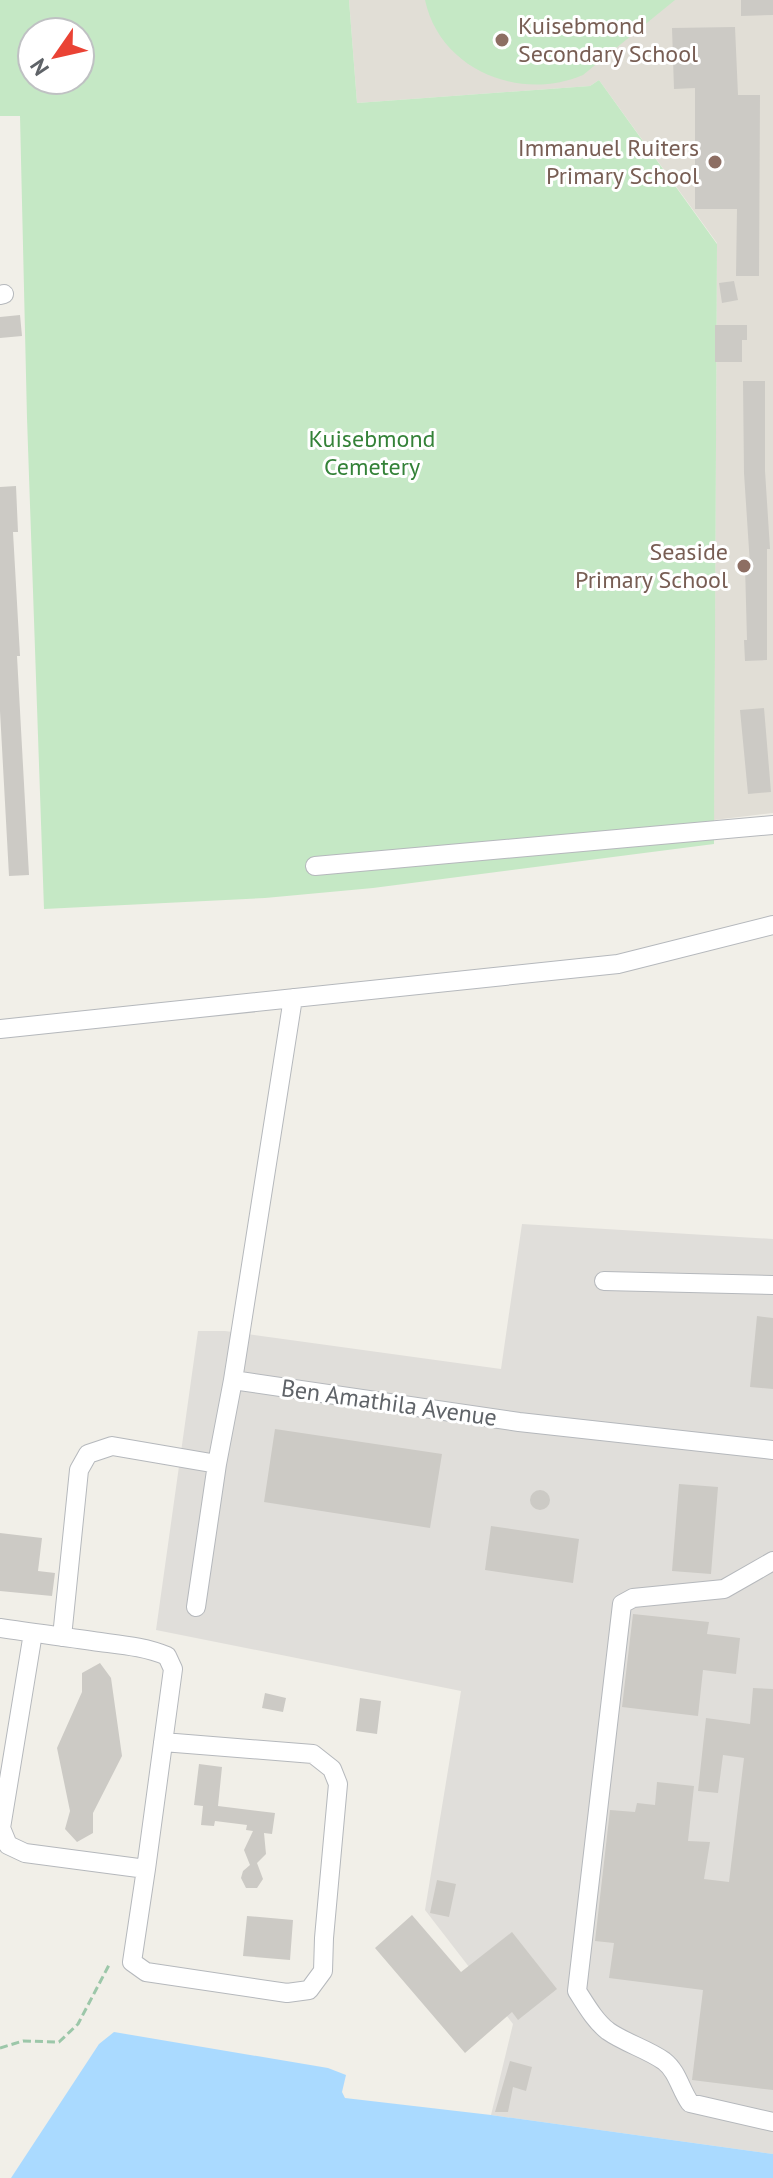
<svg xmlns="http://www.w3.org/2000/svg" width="773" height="2178" font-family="'PT Sans',sans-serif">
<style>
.industrial{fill:#e0deda}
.education{fill:#e1ded6}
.green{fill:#c5e8c5;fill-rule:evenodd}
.water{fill:#aadaff}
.building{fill:#cccac5}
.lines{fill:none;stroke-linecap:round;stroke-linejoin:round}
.minor-casing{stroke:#b5b8bc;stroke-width:20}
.path{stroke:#9cc7a9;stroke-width:3;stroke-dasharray:8 4;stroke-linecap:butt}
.minor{stroke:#fff;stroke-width:18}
.education-dot{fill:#8d6e63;stroke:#fff;stroke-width:3}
.labels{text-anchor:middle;stroke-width:6;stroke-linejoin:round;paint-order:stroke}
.education-label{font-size:24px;fill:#785e54;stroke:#fff;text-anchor:end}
.park-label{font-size:24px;fill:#348238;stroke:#fff}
.street-label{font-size:24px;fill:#5f6368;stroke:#fff}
</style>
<rect width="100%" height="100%" fill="#f1efe8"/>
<path class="industrial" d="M 522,1224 L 773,1239 L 773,2154 L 491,2115 L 513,2024 L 425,1910 L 461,1691 L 156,1630 L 198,1331 L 225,1331 L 501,1369 Z"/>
<path class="education" d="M 349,0 L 773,0 L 773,813 L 714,820 L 717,243 L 599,80 L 590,86 L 357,103 Z"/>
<path class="green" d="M 0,0 L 349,0 L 357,103 L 590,86 L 599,80 L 717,244 L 714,844 L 373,888 L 265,898 L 44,909 L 27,418 L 20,116 L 0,116 ZM 32,32 L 80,32 L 80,80 L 32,80 Z
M 425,0 L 675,0 L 583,75 C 520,102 440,70 425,0 Z"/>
<path class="water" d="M 114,2032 L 328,2068 L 346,2075 L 342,2092 L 345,2098 L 491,2115 L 773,2154 L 773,2178 L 11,2178 L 99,2044 Z"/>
<path class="building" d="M 741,0 L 773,0 L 773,15 L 741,16 Z
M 735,27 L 738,95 L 760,95 L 759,276 L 736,276 L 737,209 L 695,209 L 695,88 L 674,89 L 672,28 Z
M 734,281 L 738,300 L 722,303 L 719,283 Z
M 20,315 L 22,336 L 0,338 L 0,317 Z
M 715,325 L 747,325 L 747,340 L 742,340 L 742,362 L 715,362 Z
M 743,381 L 765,381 L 765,471 L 770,549 L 767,549 L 767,660 L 745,661 L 744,640 L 747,640 L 745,565 L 750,565 L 744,473 Z
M 16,486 L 18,532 L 13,532 L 20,656 L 17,656 L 29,875 L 9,876 L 0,711 L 0,487 Z
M 764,708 L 771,792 L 748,794 L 740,710 Z
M 757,1316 L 773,1318 L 773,1389 L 750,1387 Z
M 275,1429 L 442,1454 L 430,1528 L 264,1502 Z
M 679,1484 L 718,1487 L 711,1574 L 672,1571 Z
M530 1500a10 10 0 1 1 20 0a10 10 0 1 1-20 0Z
M 491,1526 L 579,1539 L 573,1583 L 485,1570 Z
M 0,1533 L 42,1538 L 38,1571 L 55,1573 L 52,1596 L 0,1591 Z
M 633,1614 L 709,1622 L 707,1634 L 740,1638 L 736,1674 L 703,1670 L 698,1716 L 622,1707 Z
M 100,1663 L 111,1678 L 122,1756 L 93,1813 L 93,1833 L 77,1842 L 65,1829 L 70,1811 L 57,1748 L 82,1692 L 82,1673 Z
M 753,1688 L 773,1689 L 773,2090 L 692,2080 L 703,1990 L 609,1978 L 614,1943 L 595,1941 L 610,1810 L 635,1812 L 637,1803 L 655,1805 L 657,1782 L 694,1786 L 688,1841 L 710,1842 L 704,1879 L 729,1882 L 744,1758 L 723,1755 L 718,1793 L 698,1791 L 706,1718 L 750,1724 Z
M 265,1693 L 286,1698 L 283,1712 L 262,1708 Z
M 360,1698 L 381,1701 L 377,1734 L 356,1731 Z
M 199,1764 L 222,1767 L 218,1806 L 275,1813 L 272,1834 L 264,1833 L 266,1854 L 257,1863 L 263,1879 L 257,1888 L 246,1888 L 241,1878 L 243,1871 L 250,1865 L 244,1850 L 253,1831 L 246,1830 L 247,1825 L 215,1821 L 214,1826 L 201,1825 L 203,1806 L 194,1805 Z
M 437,1880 L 456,1884 L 449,1917 L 430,1913 Z
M 412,1915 L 461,1972 L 512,1932 L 557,1989 L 518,2020 L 512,2012 L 465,2053 L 375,1948 Z
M 247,1916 L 293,1920 L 290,1960 L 243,1956 Z
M 510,2061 L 532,2067 L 526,2091 L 513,2087 L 508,2112 L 495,2112 Z"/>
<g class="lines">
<defs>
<path id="minor" d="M 0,295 L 4,294
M 315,866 L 773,825
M 0,1029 L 618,964 L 773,925
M 604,1281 L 773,1285
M 233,1380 L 293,998
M 773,1561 L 724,1589 L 633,1598 L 622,1604 L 577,1991 C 586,2005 595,2021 608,2031 C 625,2043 647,2049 664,2061 C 678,2072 680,2089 690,2103 L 773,2122
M 196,1607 L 217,1464 L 233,1380 L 519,1422 L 773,1450
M 0,1628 C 33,1633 66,1637 100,1642 C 123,1645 146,1647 167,1656 L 173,1669 L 146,1869 L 25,1853 L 8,1845 L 1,1828 L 33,1633
M 62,1637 L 79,1470 L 88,1454 L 112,1446 L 217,1464
M 146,1869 L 132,1962 L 146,1972 L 287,1993 L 309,1990 L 323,1971 L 324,1938 L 338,1784 L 332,1769 L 313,1754 L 163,1742"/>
</defs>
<use href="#minor" class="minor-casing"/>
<path class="path" d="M 0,2048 L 23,2041 L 59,2042 L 78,2024 L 109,1965"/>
<use href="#minor" class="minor"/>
</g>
<g class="education-dot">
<circle cx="502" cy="40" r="8"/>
<circle cx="715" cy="162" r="8"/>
<circle cx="744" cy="566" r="8"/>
</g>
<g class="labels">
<g class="education-label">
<text x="518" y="34" text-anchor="start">Kuisebmond<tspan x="518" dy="28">Secondary School</tspan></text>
<text x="699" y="156">Immanuel Ruiters<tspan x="699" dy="28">Primary School</tspan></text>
<text x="728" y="560">Seaside<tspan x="728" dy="28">Primary School</tspan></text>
</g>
<g class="park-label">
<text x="372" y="447">Kuisebmond<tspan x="372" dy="28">Cemetery</tspan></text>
</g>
<g class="street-label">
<text transform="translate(389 1403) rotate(8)" y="8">Ben Amathila Avenue</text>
</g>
</g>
<g transform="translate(56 56) rotate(236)"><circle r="38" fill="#ffffff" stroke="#bfc1c3" stroke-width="2"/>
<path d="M0-6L14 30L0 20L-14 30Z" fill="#ea4335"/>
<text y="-12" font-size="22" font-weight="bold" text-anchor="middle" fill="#5f6368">N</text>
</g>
</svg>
